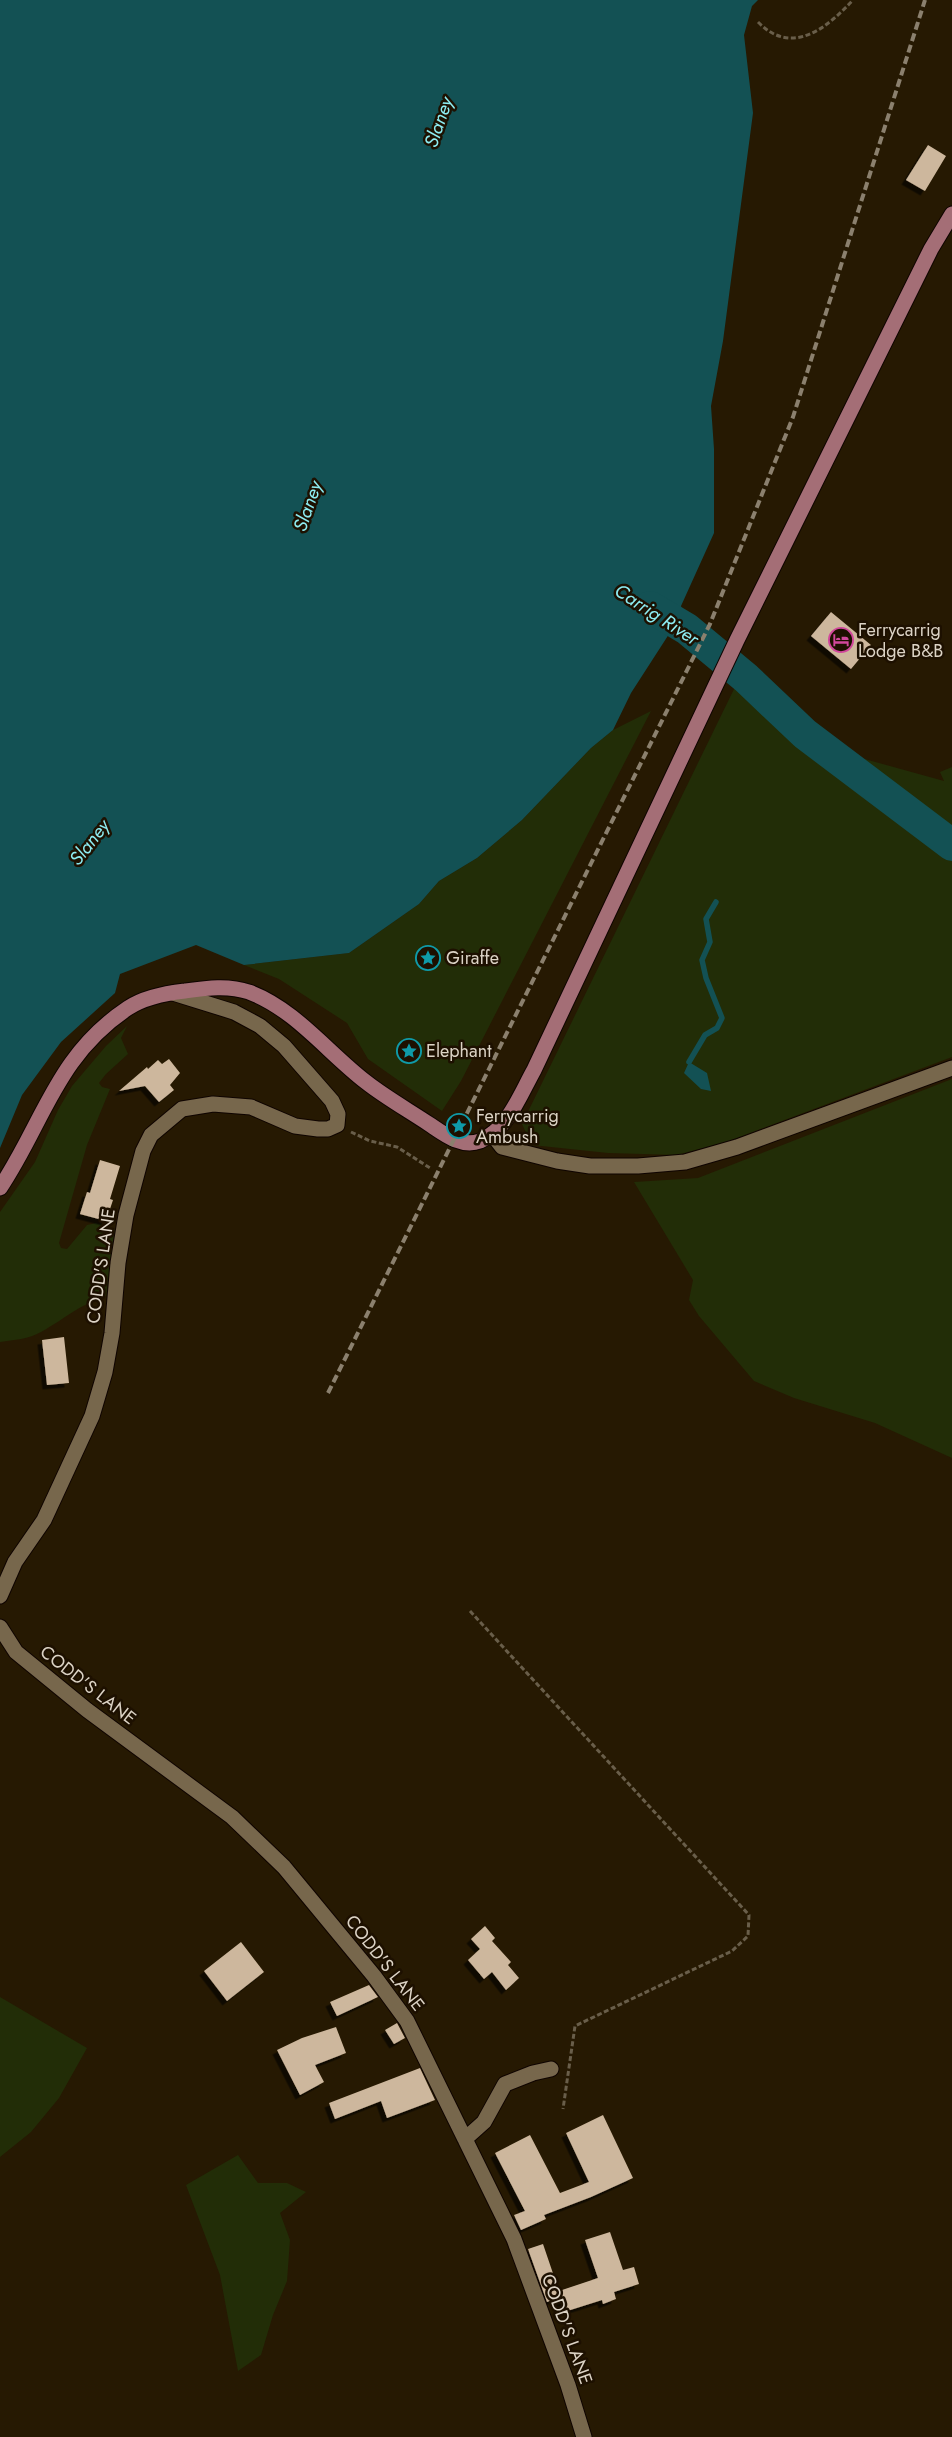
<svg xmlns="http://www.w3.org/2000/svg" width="952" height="2437" font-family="Jost,sans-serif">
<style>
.green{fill:#222d07}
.water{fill:#135154}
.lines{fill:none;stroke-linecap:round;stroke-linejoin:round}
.stream{stroke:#135154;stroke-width:5.5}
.river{stroke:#135154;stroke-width:32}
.building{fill:#cdb79d;filter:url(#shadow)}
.minor-casing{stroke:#0f0400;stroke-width:17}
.major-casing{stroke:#0f0400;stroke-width:17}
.path{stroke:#695e4a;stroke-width:3;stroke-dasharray:5 2.5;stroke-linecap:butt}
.minor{stroke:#77674c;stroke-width:15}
.major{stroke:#a46e76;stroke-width:15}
.rail{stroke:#8b806e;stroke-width:4;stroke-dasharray:8 4;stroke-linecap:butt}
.labels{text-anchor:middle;stroke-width:5;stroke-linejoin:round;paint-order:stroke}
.poi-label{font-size:18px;fill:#dcd3c5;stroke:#1d1000;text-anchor:start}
.street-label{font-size:18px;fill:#dcd3c5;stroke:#1d1000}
.water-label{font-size:19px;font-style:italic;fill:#8decf1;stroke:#1d1000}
</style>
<defs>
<filter id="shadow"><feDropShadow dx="-4.5" dy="4.5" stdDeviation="0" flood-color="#0009"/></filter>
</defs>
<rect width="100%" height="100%" fill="#261902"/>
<path class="green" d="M 735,687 L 832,764 L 861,758 L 944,781 L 940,772 L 952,767 L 952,1057 L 729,1141 L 677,1155 L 608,1153 L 532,1145 L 522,1124 Z
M 651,711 L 461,1081 L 442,1111 L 368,1059 L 347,1023 L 279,979 L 244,965 L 349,953 L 419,904 L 439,881 L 477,858 L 522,820 L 591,748 L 613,730 Z
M 127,1026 L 121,1038 L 128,1054 L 106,1074 L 99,1083 L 102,1087 L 110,1089 L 87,1145 L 59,1243 L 61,1248 L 67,1249 L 87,1225 L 96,1223 L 115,1229 L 106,1296 C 77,1306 66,1318 41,1332 C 29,1339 14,1340 0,1342 L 0,1212 L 35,1162 L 58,1110 L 72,1086 L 106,1046 Z
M 952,1079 L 952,1458 L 875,1423 L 794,1398 L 754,1381 L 699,1316 L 689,1300 L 693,1280 L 634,1182 L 698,1178 Z
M 0,1997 L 87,2048 L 59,2098 L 31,2132 L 0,2157 Z
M 238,2155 L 258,2183 L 287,2183 L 306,2192 L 280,2213 L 290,2240 L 287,2281 L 273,2315 L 261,2355 L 238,2371 L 220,2275 L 186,2185 Z"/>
<path class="water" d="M 0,0 L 758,0 L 752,6 L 744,35 L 753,113 L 723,341 L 711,406 L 714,449 L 714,533 L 681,606 L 687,629 L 671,631 L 631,693 L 613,730 L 591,748 L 522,820 L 477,858 L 439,881 L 419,904 L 349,953 L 244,965 L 196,945 L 120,974 L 115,993 L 61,1042 L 22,1095 L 0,1148 Z
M 689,1062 L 707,1073 L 711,1091 L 701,1089 L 684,1073 Z"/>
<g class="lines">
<path class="stream" d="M 689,1062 L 705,1035 L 717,1028 L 722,1018 L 706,978 L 702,960 L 710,942 L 706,919 L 716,902"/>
<path class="river" d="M 650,607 L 687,629 L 746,678 L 805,734 L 952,845"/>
</g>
<path class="building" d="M 928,145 L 946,156 L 925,191 L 906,180 Z
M 831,612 L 871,645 L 851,669 L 811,636 Z
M 169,1059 L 180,1073 L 170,1085 L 174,1090 L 159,1102 L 145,1086 L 119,1091 L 147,1067 L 148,1069 L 158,1060 L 162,1064 Z
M 100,1160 L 120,1166 L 110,1199 L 113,1200 L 106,1221 L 80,1214 L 87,1192 L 90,1193 Z
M 64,1337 L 69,1383 L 47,1385 L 42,1340 Z
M 485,1926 L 495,1938 L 492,1941 L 511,1962 L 508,1965 L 519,1978 L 506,1990 L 492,1972 L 484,1979 L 468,1960 L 480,1949 L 471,1939 Z
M 241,1942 L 264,1972 L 227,2001 L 204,1971 Z
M 369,1985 L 378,1997 L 337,2016 L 330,2002 Z
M 397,2023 L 405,2038 L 394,2044 L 385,2030 Z
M 336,2027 L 346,2053 L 315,2065 L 324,2082 L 300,2095 L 277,2050 L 302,2038 Z
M 420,2068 L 435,2100 L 387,2118 L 381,2101 L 335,2119 L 329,2103 Z
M 603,2115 L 633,2178 L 591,2197 L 544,2215 L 546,2219 L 521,2230 L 514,2215 L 525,2211 L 495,2153 L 530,2135 L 560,2193 L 589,2182 L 566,2133 Z
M 610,2232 L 623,2270 L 634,2267 L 639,2284 L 614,2292 L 616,2299 L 603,2304 L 602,2300 L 564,2312 L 559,2298 L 547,2302 L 528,2249 L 543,2244 L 559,2291 L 598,2278 L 585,2240 Z"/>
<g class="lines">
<defs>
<path id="minor" d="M 492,1134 L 502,1147 L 557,1161 L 590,1166 L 638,1166 L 685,1162 L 737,1147 L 952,1068
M 0,1596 L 15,1562 L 44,1520 L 92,1416 L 105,1372 L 112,1333 L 118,1263 L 126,1215 L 143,1151 L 151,1135 L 182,1109 L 213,1104 L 251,1107 L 295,1126 L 318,1129 L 328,1129 L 337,1125 L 338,1114 L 332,1101 L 284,1046 L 260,1026 L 234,1012 L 173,993
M 0,1627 L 16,1652 L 87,1710 L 232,1817 L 284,1867 L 374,1976 L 407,2021 L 514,2239 L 568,2385 L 584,2437
M 465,2139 L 484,2122 L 505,2084 L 533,2073 L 551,2069"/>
<path id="major" d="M 0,1188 C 44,1122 56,1056 128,1008 C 143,998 167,993 185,991 C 207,988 228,985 249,992 C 295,1009 328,1053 366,1082 C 385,1097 408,1110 429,1124 C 444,1134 461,1148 480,1141 C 508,1129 520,1095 534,1070 L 737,640 L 931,249 L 952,214"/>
</defs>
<use href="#minor" class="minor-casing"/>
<use href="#major" class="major-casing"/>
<path class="path" d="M 758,22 C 792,57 827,28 853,0
M 351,1132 L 370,1141 L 397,1147 L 430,1168
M 470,1611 L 749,1915 L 748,1936 L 732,1951 L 575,2026 L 563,2109"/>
<use href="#minor" class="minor"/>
<use href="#major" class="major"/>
<path class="rail" d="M 328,1393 L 710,624 L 793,417 L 925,0"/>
</g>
<defs>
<symbol id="hotel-ring" viewBox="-11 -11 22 22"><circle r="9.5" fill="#1d1000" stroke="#d1479c" stroke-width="1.5"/><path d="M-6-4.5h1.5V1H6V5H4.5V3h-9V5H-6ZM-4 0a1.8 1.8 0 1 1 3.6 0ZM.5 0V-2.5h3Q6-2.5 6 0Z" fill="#d1479c"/></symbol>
<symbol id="sight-ring" viewBox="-11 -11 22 22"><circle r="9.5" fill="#1d1000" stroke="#0f9aa8" stroke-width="1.5"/><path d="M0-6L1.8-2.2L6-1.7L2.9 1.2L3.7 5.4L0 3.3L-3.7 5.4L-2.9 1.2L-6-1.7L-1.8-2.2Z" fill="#0f9aa8"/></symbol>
</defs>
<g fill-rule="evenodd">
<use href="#hotel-ring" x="827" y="626" width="28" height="28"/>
<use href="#sight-ring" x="414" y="944" width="28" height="28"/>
<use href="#sight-ring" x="395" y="1037" width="28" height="28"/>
<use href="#sight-ring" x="445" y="1112" width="28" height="28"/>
</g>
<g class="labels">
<g class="poi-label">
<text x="858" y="636">Ferrycarrig<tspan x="858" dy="21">Lodge B&amp;B</tspan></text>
<text x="446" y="964">Giraffe</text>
<text x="426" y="1057">Elephant</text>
<text x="476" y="1122">Ferrycarrig<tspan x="476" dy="21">Ambush</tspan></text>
</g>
<g class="street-label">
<text transform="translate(101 1266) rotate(-82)" y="6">CODD'S LANE</text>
<text transform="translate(88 1685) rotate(38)" y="6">CODD'S LANE</text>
<text transform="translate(385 1963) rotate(52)" y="6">CODD'S LANE</text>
<text transform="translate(567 2329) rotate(70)" y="6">CODD'S LANE</text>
</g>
<g class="water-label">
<text transform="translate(438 122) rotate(-71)" y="7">Slaney</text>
<text transform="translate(307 506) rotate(-71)" y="7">Slaney</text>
<text transform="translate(657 614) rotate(33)" y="7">Carrig River</text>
<text transform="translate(89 842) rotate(-52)" y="7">Slaney</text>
</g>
</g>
</svg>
